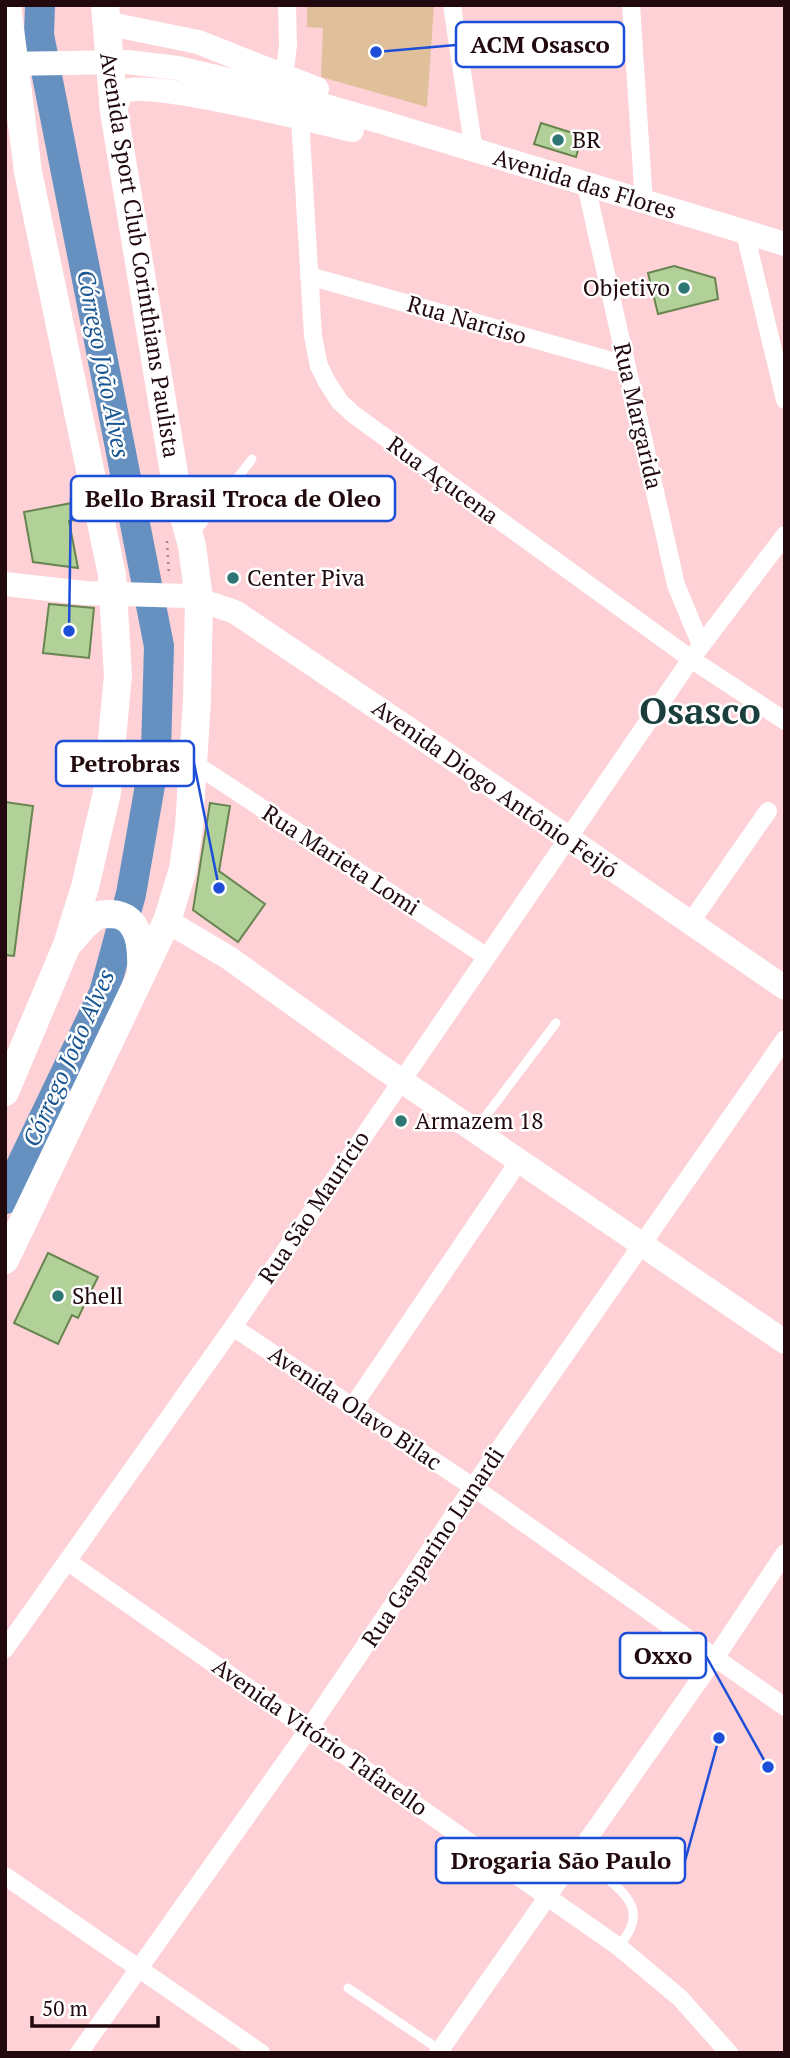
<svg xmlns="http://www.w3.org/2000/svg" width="790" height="2058" font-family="'PT Serif',serif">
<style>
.green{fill:#dfc09a}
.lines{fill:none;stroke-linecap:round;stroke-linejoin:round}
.river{stroke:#6590c0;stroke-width:30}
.building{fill:#b1d199;stroke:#688550;stroke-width:2}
.path{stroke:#aa868a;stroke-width:2.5;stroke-dasharray:2 5;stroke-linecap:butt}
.service{stroke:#fff;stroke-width:9}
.minor{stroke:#fff;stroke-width:18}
.secondary{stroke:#fff;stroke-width:24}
.primary{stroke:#fff;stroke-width:28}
.poi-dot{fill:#2d7674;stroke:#fff;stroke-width:2.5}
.labels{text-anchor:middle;stroke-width:5;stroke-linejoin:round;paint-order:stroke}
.poi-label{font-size:23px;fill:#21090d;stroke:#fff;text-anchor:start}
.street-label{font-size:23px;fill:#21090d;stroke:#fff}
.water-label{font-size:24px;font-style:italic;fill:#195692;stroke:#fff}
.town-label{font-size:37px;font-weight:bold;fill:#1b3d3c;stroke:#fff}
.leader{fill:none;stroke:#1d4ed8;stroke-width:2.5}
.callout-dot{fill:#1d4ed8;stroke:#fff;stroke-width:2.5}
.callout{fill:#fff;stroke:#1d4ed8;stroke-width:2.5}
.callout-label{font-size:24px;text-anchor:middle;font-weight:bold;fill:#21090d}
</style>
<rect width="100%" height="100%" fill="#fdd1d5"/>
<path class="green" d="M 307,5 L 434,5 L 427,107 L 321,77 L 323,28 L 307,27 Z"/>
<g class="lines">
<path class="river" d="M 5,1199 L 104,993 L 131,894 L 156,751 L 159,646 L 39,35 L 40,5"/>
</g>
<path class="building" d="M 541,123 L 582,136 L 576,157 L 534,144 Z
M 674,266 L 715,278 L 718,299 L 658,314 L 648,273 Z
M 72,503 L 76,520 L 69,521 L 78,568 L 33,562 L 24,512 Z
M 49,604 L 94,608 L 89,658 L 43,653 Z
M 5,802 L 33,806 L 14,956 L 5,955 Z
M 210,803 L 230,806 L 219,871 L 265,904 L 238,942 L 193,910 Z
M 48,1253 L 98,1277 L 78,1318 L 72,1315 L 58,1344 L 14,1323 Z"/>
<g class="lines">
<path class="path" d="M 167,541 L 169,576"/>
<path class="service" d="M 195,533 L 252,459
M 476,1129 L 556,1023
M 576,1856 C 592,1868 631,1891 633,1912 C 635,1925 626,1937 619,1947
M 348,1988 L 440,2050"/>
<path class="minor" d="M 452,5 L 474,151
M 631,5 L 644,203
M 284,76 L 288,45 L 287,5
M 300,118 L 313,336 L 319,366 L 327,382 L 340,402 L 353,414 L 691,659 L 785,721
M 586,185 L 676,585 L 701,645
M 745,233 L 785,400
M 309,276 L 626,365
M 195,764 L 487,957
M 690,923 L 768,811
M 233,1327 L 473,1487 L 785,1707
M 353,1406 L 519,1161
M 67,1561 L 619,1947 L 680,1998 L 729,2053
M 5,1649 L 233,1327 L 691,659 L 785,535
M 5,1876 L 261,2053
M 79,2053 L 308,1730 L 473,1487 L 785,1039
M 438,2053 L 715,1658 L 785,1553"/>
<path class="secondary" d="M 105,23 L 198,42 L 317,89
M 5,64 L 127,62 L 178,68 L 262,88 L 385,123 L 785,244
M 114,112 L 121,92 C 150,78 312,121 352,130
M 5,584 L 85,593 L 188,596 L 235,612 L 465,767 L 785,988
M 167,921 L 229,958 L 377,1064 L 785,1342"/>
<path class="primary" d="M 71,941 C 78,933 85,923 95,917 C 100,914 105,914 111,914 C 141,915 142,949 141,971
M 5,1092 L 67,945 L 85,887 L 107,792 L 118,675 L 112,575 L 28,172 L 7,5
M 5,1260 L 167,921 L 183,869 L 189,827 L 197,700 L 199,599 L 192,546 L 177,491 L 114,112 L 105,5"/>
</g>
<g class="poi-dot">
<circle cx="558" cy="140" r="7"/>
<circle cx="684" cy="288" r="7"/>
<circle cx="233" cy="578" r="7"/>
<circle cx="401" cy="1121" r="7"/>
<circle cx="58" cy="1296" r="7"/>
</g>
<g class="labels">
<g class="poi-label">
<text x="572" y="148">BR</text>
<text x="670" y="296" text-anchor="end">Objetivo</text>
<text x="247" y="586">Center Piva</text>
<text x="415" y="1129">Armazem 18</text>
<text x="72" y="1304">Shell</text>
</g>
<g class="street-label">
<text transform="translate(585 184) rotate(17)" y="8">Avenida das Flores</text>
<text transform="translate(140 255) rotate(81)" y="8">Avenida Sport Club Corinthians Paulista</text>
<text transform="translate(467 320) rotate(16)" y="8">Rua Narciso</text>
<text transform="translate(638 416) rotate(77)" y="8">Rua Margarida</text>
<text transform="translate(443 480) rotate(36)" y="8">Rua Açucena</text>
<text transform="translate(495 789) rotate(35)" y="8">Avenida Diogo Antônio Feijó</text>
<text transform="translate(341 860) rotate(33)" y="8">Rua Marieta Lomi</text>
<text transform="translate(314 1207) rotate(-56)" y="8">Rua São Mauricio</text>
<text transform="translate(355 1408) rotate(34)" y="8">Avenida Olavo Bilac</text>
<text transform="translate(433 1547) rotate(-56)" y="8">Rua Gasparino Lunardi</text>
<text transform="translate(320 1737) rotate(35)" y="8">Avenida Vitório Tafarello</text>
</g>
<g class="water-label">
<text transform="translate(103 364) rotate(79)" y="8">Córrego João Alves</text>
<text transform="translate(69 1058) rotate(-66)" y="8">Córrego João Alves</text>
</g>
<g class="town-label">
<text x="700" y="724">Osasco</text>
</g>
</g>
<path class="leader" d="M376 52L456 45M69 631L71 498M219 888L194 763M768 1767L706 1656M719 1738L685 1861"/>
<g class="callout-dot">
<circle cx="376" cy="52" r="7"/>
<circle cx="69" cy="631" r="7"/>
<circle cx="219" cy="888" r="7"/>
<circle cx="768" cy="1767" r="7"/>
<circle cx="719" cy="1738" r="7"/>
</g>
<g class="callout">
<rect x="456" y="22" width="168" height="45" rx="7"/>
<rect x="71" y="476" width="324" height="45" rx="7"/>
<rect x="56" y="741" width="138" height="45" rx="7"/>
<rect x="620" y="1633" width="86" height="45" rx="7"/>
<rect x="436" y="1838" width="249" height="45" rx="7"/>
</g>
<g class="callout-label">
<text x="540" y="53">ACM Osasco</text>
<text x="233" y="507">Bello Brasil Troca de Oleo</text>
<text x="125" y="772">Petrobras</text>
<text x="663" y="1664">Oxxo</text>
<text x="561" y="1869">Drogaria São Paulo</text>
</g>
<rect width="790" height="2058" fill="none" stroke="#21090d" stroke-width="14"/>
<path d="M32 2016v10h126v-10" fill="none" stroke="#21090d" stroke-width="3.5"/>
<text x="42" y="2016" font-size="21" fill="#21090d" stroke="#ffffff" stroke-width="5" paint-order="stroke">50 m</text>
</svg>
